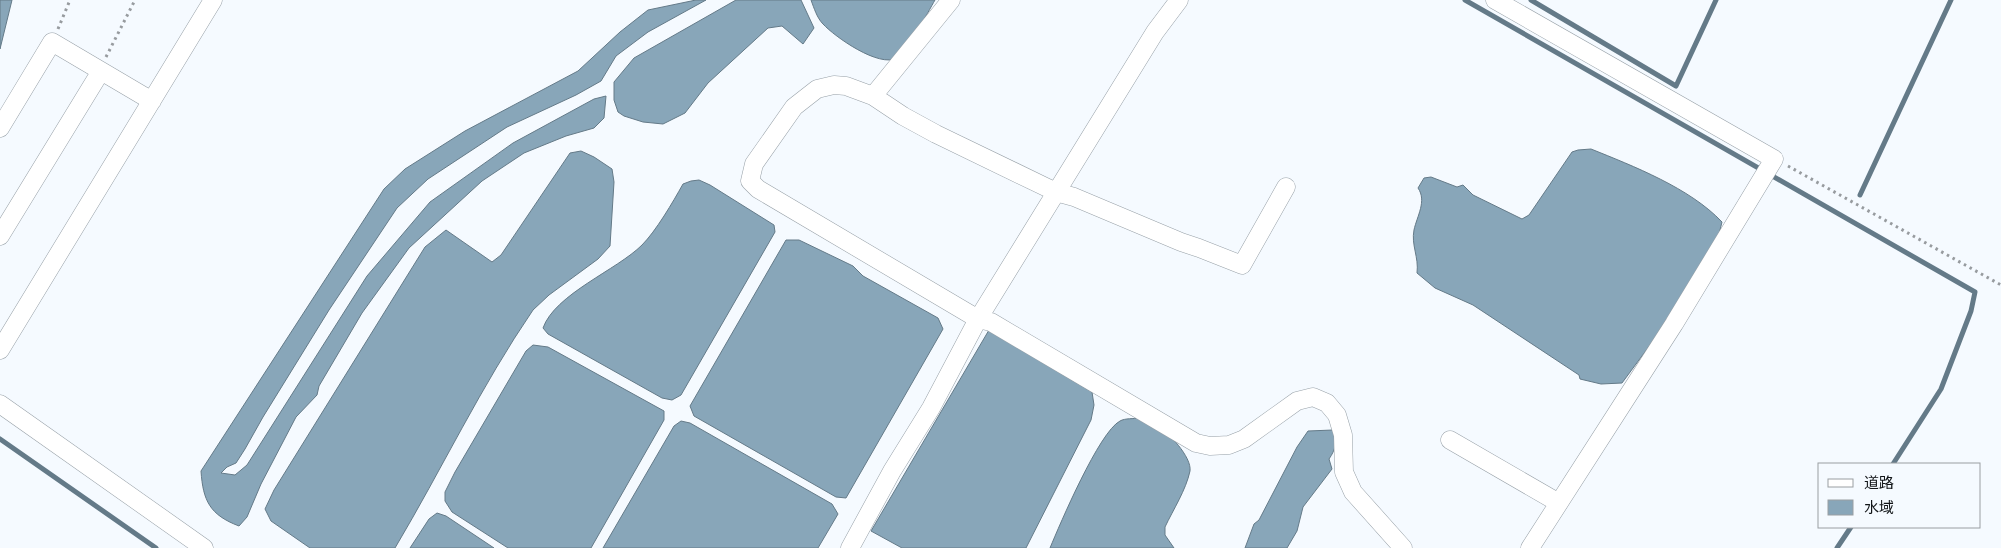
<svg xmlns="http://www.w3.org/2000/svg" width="2001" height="548" font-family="Manrope,'Noto Sans SC',sans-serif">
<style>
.water{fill:#88a6b9;stroke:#647a88}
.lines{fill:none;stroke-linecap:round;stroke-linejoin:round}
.stream{stroke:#647a88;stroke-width:5}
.street-casing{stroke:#98a1a8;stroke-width:19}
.path{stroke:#979b9f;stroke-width:3;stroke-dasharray:2.5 4;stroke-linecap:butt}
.street{stroke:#fff;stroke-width:18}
</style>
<rect width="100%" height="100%" fill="#f5faff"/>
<path class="water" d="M 0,0 L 12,0 L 0,49 Z
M 696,0 L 706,0 L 648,32 L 616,56 L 601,81 L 576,95 L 507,127 L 428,179 L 397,208 L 329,310 L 263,417 L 245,449 L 236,463 L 227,467 L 221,473 L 235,475 L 247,465 L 367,276 L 430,202 L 513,143 L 594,99 L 606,96 L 604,118 L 594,128 L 566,136 L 524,153 L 482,181 L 409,248 L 362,313 L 319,386 L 317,395 L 296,417 L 261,484 L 247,517 L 239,526 C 210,515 203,501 201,471 L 384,189 L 405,169 L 465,131 L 578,71 L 620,32 L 648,10 Z
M 736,0 L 801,0 L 814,28 L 803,44 L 782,26 L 768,28 L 708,83 L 685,113 L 663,124 L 643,122 L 624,116 L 618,112 L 614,100 L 614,82 L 634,58 Z
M 811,0 L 935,0 C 928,12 907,52 897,58 C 879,68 835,37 823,24 C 817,18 814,8 811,0 Z
M 1591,149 C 1633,166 1690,188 1722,222 L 1718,238 L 1653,341 L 1622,383 L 1601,384 L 1580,379 L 1579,375 L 1473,305 L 1435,288 L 1417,273 C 1419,257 1411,245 1414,230 C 1417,216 1427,201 1418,188 L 1424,178 L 1431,177 L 1457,187 L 1463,185 L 1473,195 L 1522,219 L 1529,215 L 1572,152 L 1578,150 Z
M 581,151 L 594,157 L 612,169 L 614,182 L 610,246 L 598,259 L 549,295 L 533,310 C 481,386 442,469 395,548 L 310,548 L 271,521 L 265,509 L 274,490 L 425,247 L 446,230 L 492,262 L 501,255 L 570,153 Z
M 699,180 L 710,185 L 774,225 L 775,232 L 681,395 L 672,400 L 662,398 L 548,334 L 543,328 C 555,294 617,270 642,245 C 656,231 673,202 683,184 L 691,181 Z
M 786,240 L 799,240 L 853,266 L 863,276 L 938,318 L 943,329 L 846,498 L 836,497 L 694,416 L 690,406 Z
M 989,330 L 1092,392 L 1094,405 L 1091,420 L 1026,548 L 902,548 L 871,531 Z
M 533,345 L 548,347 L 664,411 L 664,420 L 591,548 L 508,548 L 452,512 L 445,501 L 445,492 L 455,472 L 526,351 Z
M 1139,418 C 1145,420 1152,422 1157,425 C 1168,432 1192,457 1190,471 C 1186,490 1173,510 1165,527 L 1165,535 L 1174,548 L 1050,548 C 1060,524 1099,432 1120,421 C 1125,418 1134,419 1139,418 Z
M 681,421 L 690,423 L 832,504 L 838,514 L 818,548 L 603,548 L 674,426 Z
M 1333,430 C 1337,442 1336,449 1329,459 L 1332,469 L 1303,507 L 1297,531 L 1287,548 L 1245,548 L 1254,524 L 1259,520 L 1297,447 L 1308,431 Z
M 437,513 L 446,516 L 494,548 L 410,548 L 429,519 Z"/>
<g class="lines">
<path class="stream" d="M 1465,0 L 1975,292 L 1971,311 L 1941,389 L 1893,464
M 1531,0 L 1676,86 L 1716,0
M 1860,195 L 1951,0
M 0,439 L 156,548
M 1837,548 L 1851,527"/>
<defs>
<path id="street" d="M 1495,0 L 1774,159 L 1674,324 L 1530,548
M 873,96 L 951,0
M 0,128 L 52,42 L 152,101
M 1286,187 L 1242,265 L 1199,248 L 1181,242 L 1074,197 L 1056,192 L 936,134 L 903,116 L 873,96 L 846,86 L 834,85 L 817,89 L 794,107 L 754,164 L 750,181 L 758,189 L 978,319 L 991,322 L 1196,443 L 1210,446 L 1229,445 L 1244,439 L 1297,401 L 1313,397 L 1327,403 L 1337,415 L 1343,435 L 1344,472 L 1353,492 L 1403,548
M 0,236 L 101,71
M 0,350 L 213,0
M 0,404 L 204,548
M 1450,440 L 1559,503
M 850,548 L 892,471 L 931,408 L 978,319 L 1155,32 L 1179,0"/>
</defs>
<use href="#street" class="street-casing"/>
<path class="path" d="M 58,29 L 70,0
M 106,57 L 135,0
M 1788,166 L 2001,285"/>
<use href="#street" class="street"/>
</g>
<rect x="1818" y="463" width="162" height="65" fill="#f5faff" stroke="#9a9ea2"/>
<rect x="1828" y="479" width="25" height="8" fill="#ffffff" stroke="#9a9ea2"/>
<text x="1864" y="488" font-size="15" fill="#111417">道路</text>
<rect x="1828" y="500" width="25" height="15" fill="#88a6b9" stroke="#9a9ea2"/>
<text x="1864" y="513" font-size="15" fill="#111417">水域</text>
</svg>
